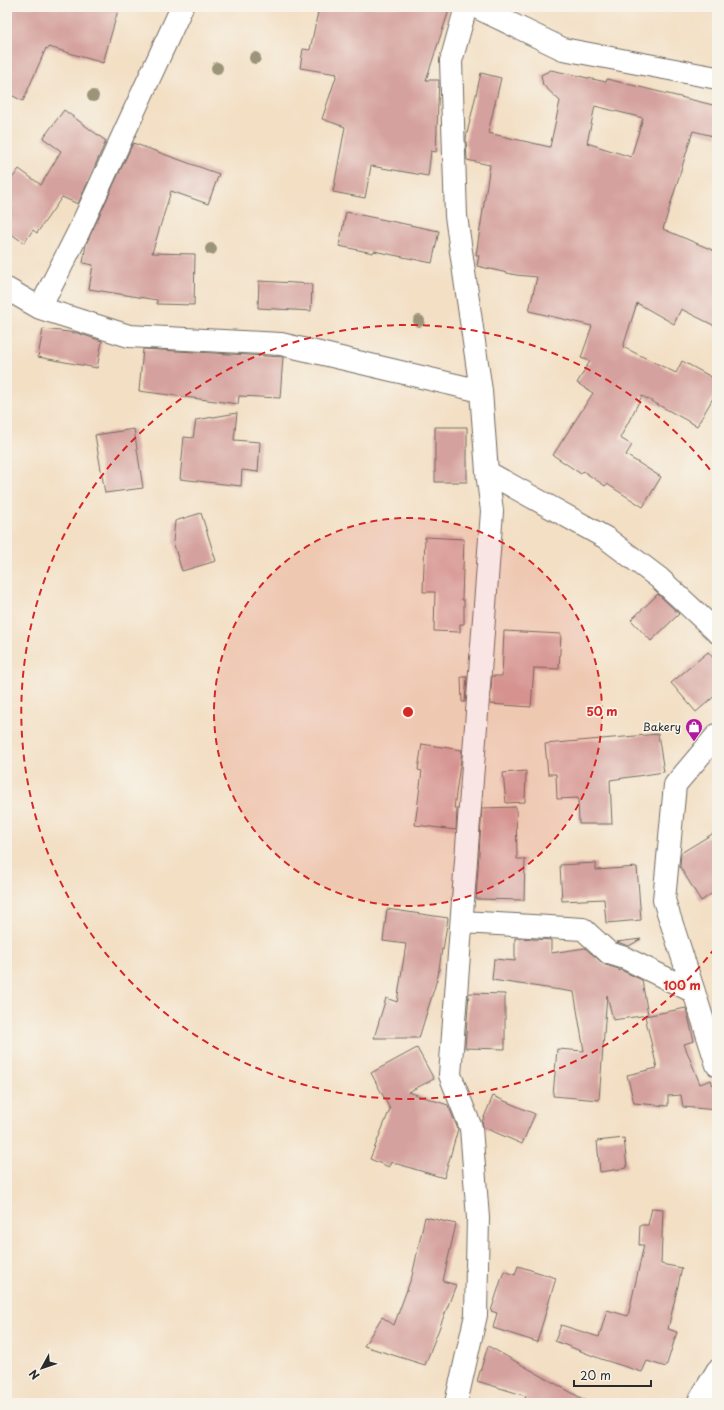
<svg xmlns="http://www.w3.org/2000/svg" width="724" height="1410" font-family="'Playpen Sans',sans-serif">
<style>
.building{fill:#d5a19e;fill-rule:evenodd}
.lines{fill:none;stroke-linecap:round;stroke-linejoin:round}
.minor-casing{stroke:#716a61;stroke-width:24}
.minor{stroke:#fff;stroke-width:22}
.tree{fill:#9b9479}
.ring{fill:none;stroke:#d62828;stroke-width:2;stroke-dasharray:7 5}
.labels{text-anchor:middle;stroke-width:3.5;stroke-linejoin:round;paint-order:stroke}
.poi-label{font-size:11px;fill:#2b2b2b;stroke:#f7f3e8;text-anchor:end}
.centre{fill:#d62828;stroke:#f7f3e8;stroke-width:2}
.ring-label{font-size:12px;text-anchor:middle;font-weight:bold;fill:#d62828;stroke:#f7f3e8;stroke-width:3.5;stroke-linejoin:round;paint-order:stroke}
</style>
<rect width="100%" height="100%" fill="#f7f3e8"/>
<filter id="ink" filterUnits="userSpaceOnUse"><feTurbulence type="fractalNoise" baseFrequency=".025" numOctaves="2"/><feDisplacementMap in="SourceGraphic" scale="8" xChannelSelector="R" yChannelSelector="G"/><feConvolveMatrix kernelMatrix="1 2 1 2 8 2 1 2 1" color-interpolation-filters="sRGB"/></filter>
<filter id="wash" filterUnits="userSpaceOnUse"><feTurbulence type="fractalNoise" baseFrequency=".012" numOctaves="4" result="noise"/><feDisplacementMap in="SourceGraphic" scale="16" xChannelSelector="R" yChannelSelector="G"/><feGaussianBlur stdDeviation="0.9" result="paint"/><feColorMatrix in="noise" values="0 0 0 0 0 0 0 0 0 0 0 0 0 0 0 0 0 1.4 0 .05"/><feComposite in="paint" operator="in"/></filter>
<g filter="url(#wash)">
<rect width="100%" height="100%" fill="#f3dfc4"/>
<g id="blocks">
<path class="building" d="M 7,7 L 119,7 L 103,63 L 49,47 L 48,49 L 46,48 L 23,101 L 7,93 Z
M 319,7 L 450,7 L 426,80 L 439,80 L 436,152 L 431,151 L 428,176 L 371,166 L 365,198 L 333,192 L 345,127 L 322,119 L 337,74 L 300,68 L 303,49 L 310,50 Z
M 551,70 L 606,82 L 607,79 L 717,106 L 717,137 L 693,131 L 663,229 L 717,252 L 717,327 L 681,309 L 674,324 L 637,303 L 623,347 L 676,373 L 682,361 L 717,380 L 717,391 L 697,426 L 642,396 L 620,438 L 632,445 L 626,455 L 661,477 L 643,507 L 607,484 L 605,486 L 583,471 L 581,474 L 553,455 L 593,393 L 577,383 L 590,361 L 581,358 L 592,326 L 529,311 L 537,277 L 516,275 L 477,266 L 479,255 L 476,255 L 490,165 L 467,160 L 466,138 L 481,73 L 501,78 L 488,133 L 550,147 L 560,101 L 543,85 L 541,75 ZM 595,106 L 643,118 L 631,157 L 587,143 Z
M 64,110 L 106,141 L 78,204 L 62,197 L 37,233 L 33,230 L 24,243 L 7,231 L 7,185 L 19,169 L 41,185 L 61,151 L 43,138 Z
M 133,143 L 219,174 L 208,204 L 171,191 L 152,253 L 195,254 L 194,305 L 157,304 L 157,300 L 89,289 L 93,265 L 83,263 L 86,244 Z
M 346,212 L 439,231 L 432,263 L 374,251 L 373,253 L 339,246 Z
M 259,281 L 312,284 L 311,311 L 258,308 Z
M 43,329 L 77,333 L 102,341 L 97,368 L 38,357 Z
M 143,349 L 283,357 L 280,398 L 239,396 L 238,404 L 139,391 Z
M 237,413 L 234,440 L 260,442 L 258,472 L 242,470 L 241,486 L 180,479 L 184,437 L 193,438 L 196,420 Z
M 435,427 L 467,427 L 467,482 L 435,482 Z
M 134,429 L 143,488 L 105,493 L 95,435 Z
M 201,513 L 216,561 L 182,571 L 173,542 L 175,521 Z
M 425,537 L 464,539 L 462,600 L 464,600 L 464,624 L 460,624 L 460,632 L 434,631 L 435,592 L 423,592 Z
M 658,594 L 679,614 L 651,641 L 631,620 Z
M 504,631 L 561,634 L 559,669 L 534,668 L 531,707 L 490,704 L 492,676 L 502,676 Z
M 708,652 L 717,662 L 717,694 L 696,712 L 671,683 Z
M 461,677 L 467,677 L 465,702 L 462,702 Z
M 658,734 L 664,772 L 610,780 L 612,824 L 579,824 L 578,798 L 557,799 L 556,774 L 548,774 L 545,744 Z
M 422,744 L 462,750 L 454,808 L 457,808 L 456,830 L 415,825 L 422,771 L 418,770 Z
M 526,771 L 525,802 L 506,803 L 503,773 Z
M 516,807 L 517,859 L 525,859 L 524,900 L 476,899 L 482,808 Z
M 717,831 L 717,890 L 701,901 L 680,867 L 681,853 Z
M 596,863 L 596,870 L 637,867 L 641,920 L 606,923 L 604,899 L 562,901 L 560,865 Z
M 387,909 L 448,918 L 443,950 L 442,949 L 438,976 L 419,1038 L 374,1038 L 386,998 L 397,1002 L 406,944 L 383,941 Z
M 515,938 L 551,940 L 551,953 L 585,948 L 605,965 L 619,969 L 619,971 L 621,970 L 642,980 L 648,1015 L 613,1020 L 607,995 L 599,1100 L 553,1096 L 557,1049 L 584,1051 L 574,992 L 492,980 L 494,959 L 515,961 Z
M 641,939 L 629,946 L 617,942 Z
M 469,993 L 505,994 L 505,1049 L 465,1048 Z
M 686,1008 L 694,1041 L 684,1044 L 700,1084 L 711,1080 L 717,1098 L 717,1110 L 683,1107 L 681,1095 L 668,1096 L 668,1106 L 634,1103 L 627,1075 L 657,1068 L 645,1016 Z
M 417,1048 L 434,1079 L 408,1092 L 448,1105 L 458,1129 L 444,1178 L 391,1162 L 389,1167 L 370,1159 L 390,1109 L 371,1073 Z
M 493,1096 L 535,1114 L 522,1144 L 483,1127 L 482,1122 Z
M 624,1138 L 627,1168 L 600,1172 L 597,1141 Z
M 652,1208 L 663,1209 L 661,1264 L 682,1268 L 668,1329 L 677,1332 L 666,1367 L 647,1361 L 642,1372 L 601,1359 L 555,1341 L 561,1325 L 599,1337 L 607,1310 L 628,1316 L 644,1245 L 639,1245 L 640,1225 L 648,1225 Z
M 425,1217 L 456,1224 L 443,1281 L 456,1285 L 425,1365 L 364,1346 L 382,1317 L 394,1325 L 412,1276 Z
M 518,1266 L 556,1278 L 537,1342 L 493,1328 L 497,1313 L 491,1311 L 504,1271 L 515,1275 Z
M 488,1346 L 590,1403 L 523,1403 L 526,1396 L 477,1381 Z"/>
</g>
</g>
<g filter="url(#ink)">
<use href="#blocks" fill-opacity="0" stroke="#716a61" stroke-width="1"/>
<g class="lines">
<defs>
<path id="minor" d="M 476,7 L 563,49 L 717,78
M 7,289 L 40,308 L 129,336 L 281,344 L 481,391
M 40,308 L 78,233 L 182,7
M 487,472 L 606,538 L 659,578 L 717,632
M 717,735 L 675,785 L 664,900 L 694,992 L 717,1065
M 462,922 L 583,929 L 609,953 L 625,958 L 694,992
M 456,1403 L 476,1315 L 478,1218 L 471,1128 L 450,1075 L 492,511 L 487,472 L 481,391 L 456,216 L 451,61 L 466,7
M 698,1403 L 717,1371"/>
</defs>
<use href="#minor" class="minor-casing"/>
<use href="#minor" class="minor"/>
</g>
<g class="tree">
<circle cx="255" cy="58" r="6"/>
<circle cx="217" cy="68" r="6"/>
<circle cx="93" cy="96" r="6"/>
<circle cx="211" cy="249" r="6"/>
<circle cx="419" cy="321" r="6"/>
</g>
</g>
<circle cx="408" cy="712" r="194" fill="#d62828" fill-opacity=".12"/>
<g class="ring">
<circle cx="408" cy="712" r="194"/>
<path d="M715 948A387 387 0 1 1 715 476"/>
</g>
<defs>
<symbol id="shop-pin" viewBox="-11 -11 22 30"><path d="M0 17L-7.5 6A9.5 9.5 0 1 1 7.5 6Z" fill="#b5179e" stroke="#f7f3e8"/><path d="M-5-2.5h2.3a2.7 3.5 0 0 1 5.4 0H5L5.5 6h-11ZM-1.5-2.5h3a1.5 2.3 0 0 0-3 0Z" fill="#fff"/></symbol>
</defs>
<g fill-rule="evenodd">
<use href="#shop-pin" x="684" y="717" width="20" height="27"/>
</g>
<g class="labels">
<g class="poi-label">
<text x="681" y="731">Bakery</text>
</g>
</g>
<circle cx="408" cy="712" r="6" class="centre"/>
<g class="ring-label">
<text x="602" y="716">50 m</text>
<text x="682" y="990">100 m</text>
</g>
<rect width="724" height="1410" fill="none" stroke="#f7f3e8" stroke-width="24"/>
<g transform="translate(42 1368) rotate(230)" stroke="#f7f3e8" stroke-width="3" paint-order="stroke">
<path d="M0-3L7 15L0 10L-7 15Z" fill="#2b2b2b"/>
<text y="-6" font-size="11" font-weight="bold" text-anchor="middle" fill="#2b2b2b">N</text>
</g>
<path d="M574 1380v6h77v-6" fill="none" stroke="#2b2b2b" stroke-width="2"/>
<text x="580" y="1380" font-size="12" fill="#2b2b2b" stroke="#f7f3e8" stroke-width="3" paint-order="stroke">20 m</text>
</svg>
